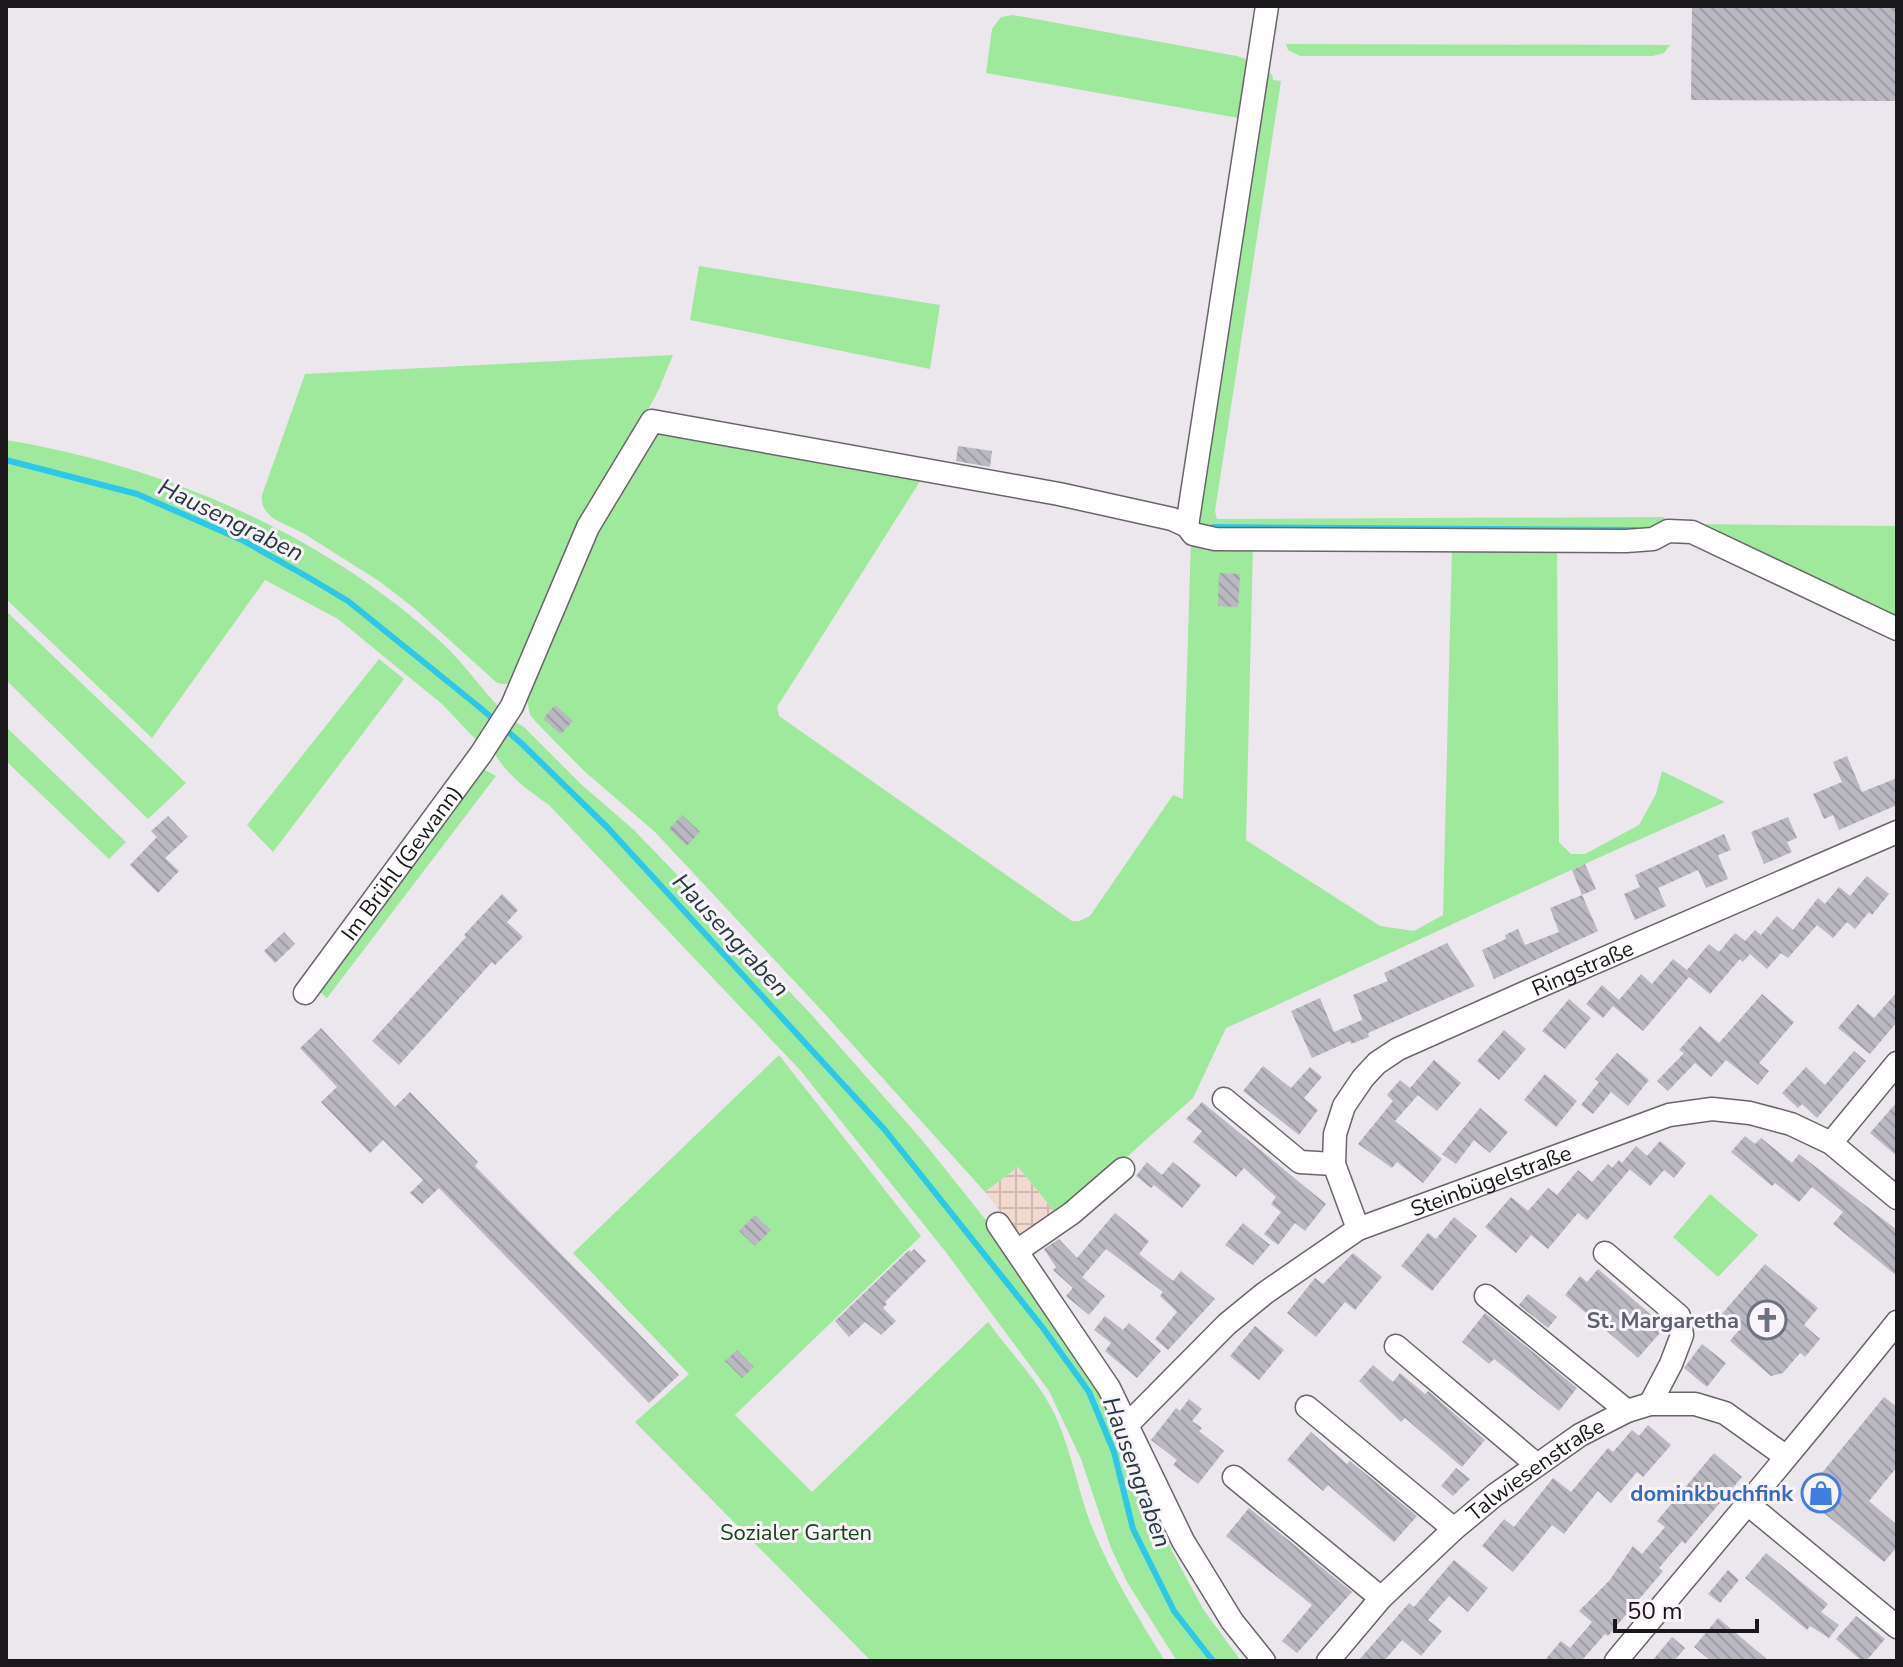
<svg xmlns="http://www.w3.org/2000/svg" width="1903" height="1667" font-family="'Nunito Sans',sans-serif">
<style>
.industrial{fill:url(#industrial-grid)}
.green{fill:#9fe99d}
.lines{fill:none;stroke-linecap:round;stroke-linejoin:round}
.stream{stroke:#2bc8ea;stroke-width:6}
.building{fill:url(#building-back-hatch)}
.minor-casing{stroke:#6a656b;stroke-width:25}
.minor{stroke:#fff;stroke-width:22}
.labels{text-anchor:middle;stroke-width:6;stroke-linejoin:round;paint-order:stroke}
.street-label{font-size:22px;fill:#1a171a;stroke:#faf3fa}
.worship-label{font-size:22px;font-weight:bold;fill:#5b616d;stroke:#faf3fa;text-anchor:end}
.shop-label{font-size:22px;font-weight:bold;fill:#366cbe;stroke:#faf3fa;text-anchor:end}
.park-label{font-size:22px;fill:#134615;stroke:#faf3fa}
.water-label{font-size:24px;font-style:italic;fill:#223a41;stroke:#faf3fa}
</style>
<defs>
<pattern id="industrial-grid" width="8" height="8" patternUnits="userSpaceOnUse" patternTransform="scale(2)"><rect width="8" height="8" fill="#f1d9cf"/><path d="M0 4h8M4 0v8" fill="none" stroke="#cebab1"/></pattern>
<pattern id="building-back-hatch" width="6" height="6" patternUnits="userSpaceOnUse" patternTransform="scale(2)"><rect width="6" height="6" fill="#bab8c1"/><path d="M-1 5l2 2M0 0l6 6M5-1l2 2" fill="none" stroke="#9f9da5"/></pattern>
</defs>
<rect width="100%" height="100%" fill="#ece6ed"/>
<path class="industrial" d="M 1018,1167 L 1059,1217 L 1023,1240 L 985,1192 Z"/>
<path class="green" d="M 1013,15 L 1237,56 L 1248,60 L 1244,119 L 986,73 L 992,29 L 1001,17 Z
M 1286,44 L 1670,45 L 1664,53 L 1653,56 L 1300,56 L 1288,50 Z
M 1265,71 L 1272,74 L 1273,80 L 1281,81 L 1215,511 L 1217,519 L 1664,517 L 1662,528 L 1656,533 L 1210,533 L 1196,522 Z
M 699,266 L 940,305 L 930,369 L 690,320 Z
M 673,355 L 659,389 L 602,497 L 517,680 C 509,684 504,686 496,682 L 414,608 L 379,581 L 303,533 L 274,519 C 265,511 261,507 262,495 L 305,374 Z
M 661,432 L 924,475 L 777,707 L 779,716 L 1072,921 L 1079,921 L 1090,916 L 1173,795 L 1183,799 L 1191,539 L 1253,544 L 1246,840 L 1380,926 L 1414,931 L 1443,915 L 1452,546 L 1557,544 L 1559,842 L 1571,854 L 1585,854 L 1639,825 L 1656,794 L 1662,771 L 1725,802 C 1557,874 1393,953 1226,1028 L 1193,1098 L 1059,1217 L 1018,1167 L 985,1192 L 824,1013 L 655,832 L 583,770 L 536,722 L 530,715 L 526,695 L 584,545 L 648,438 Z
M 6,440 C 164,466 322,533 441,642 C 464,663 481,689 502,710 L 480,744 L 442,704 L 338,619 L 265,580 L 152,738 L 6,599 Z
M 1685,524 L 1897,526 L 1897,624 Z
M 6,611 L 186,783 L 148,819 L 6,680 Z
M 379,659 L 404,679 L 273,852 L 247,825 Z
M 510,719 L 524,727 L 582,785 L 634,830 L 809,1012 L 922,1140 L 1017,1259 L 1111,1405 L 1172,1551 L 1203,1609 L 1241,1661 L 1177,1661 L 1127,1582 L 1111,1548 L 1081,1459 L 1049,1391 L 945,1251 L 800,1070 L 549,805 C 529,791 504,773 493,750 Z
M 6,727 L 126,842 L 109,859 L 6,761 Z
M 485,770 L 496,776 L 327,998 L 317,989 L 474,772 Z
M 779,1055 L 921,1236 L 735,1415 L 812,1492 L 988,1322 C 1007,1348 1031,1373 1047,1400 C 1070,1439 1076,1486 1092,1527 C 1111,1574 1138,1618 1165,1661 L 871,1661 L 635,1422 L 689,1374 L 573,1253 Z
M 1710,1194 L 1758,1235 L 1718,1277 L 1673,1237 Z"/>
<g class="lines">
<path class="stream" d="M 6,460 L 137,494 L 242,540 L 306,576 L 348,601 L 478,706 L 521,743 L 607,827 L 885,1130 L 1043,1328 L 1089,1392 L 1114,1452 L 1133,1529 L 1174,1611 L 1213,1661
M 1213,527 L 1636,530"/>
</g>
<path class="building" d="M 1692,6 L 1897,6 L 1897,101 L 1691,100 Z
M 958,446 L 992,451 L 990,467 L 956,461 Z
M 1219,573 L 1240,574 L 1238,607 L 1218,606 Z
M 555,705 L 573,721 L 561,734 L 543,719 Z
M 1847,756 L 1862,792 L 1897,778 L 1897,805 L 1839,830 L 1833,815 L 1824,819 L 1813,794 L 1842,782 L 1833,762 Z
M 682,815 L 700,832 L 687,846 L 669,829 Z
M 168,816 L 188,837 L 165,858 L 179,871 L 158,893 L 130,865 L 157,837 L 151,831 Z
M 1788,817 L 1797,838 L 1787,842 L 1792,852 L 1764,864 L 1751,832 Z
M 1724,834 L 1731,850 L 1718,855 L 1728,879 L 1706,888 L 1698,870 L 1658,888 L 1666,906 L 1635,920 L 1624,894 L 1640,887 L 1635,875 Z
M 1585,864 L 1596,889 L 1582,895 L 1572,870 Z
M 1867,876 L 1889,894 L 1872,915 L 1869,912 L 1855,929 L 1847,922 L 1833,938 L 1817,925 L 1788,958 L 1781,953 L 1767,969 L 1750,954 L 1743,962 L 1740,959 L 1710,994 L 1689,977 L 1643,1031 L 1613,1006 L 1603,1018 L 1586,1004 L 1602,985 L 1619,1000 L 1641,974 L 1652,984 L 1673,959 L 1687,970 L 1709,944 L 1719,952 L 1735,933 L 1745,941 L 1755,930 L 1761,935 L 1777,916 L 1793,930 L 1818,898 L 1825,904 L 1839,887 L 1850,896 Z
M 502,894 L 518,910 L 507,922 L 523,937 L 495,965 L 492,962 L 399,1065 L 372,1041 L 466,937 L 464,935 Z
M 1582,895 L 1598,931 L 1494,979 L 1482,950 L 1506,939 L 1505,935 L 1518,929 L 1525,945 L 1559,932 L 1550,908 Z
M 284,932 L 295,944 L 275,963 L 264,951 Z
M 1447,943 L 1475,986 L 1368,1033 L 1369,1037 L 1351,1044 L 1350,1041 L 1312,1058 L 1291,1011 L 1320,998 L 1334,1032 L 1362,1020 L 1364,1024 L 1353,995 L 1388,981 L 1384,973 Z
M 1897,992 L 1897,1022 L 1870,1054 L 1838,1028 L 1858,1004 L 1874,1018 Z
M 1762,994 L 1794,1022 L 1759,1063 L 1769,1071 L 1758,1085 L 1726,1060 L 1711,1077 L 1695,1063 L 1668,1091 L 1657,1081 L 1684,1053 L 1679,1050 L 1700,1026 L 1719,1043 Z
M 1569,999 L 1591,1018 L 1565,1049 L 1542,1031 Z
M 321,1028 L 395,1107 L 410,1092 L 478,1162 L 475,1166 L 679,1375 L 649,1403 L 439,1188 L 422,1204 L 410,1193 L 423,1180 L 383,1140 L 370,1153 L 321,1102 L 337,1087 L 300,1048 Z
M 1504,1030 L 1526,1049 L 1499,1080 L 1477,1061 Z
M 1854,1051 L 1866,1061 L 1817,1118 L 1802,1104 L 1798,1108 L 1782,1093 L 1806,1067 L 1825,1085 Z
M 1617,1053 L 1649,1080 L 1628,1106 L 1611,1092 L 1593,1114 L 1581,1105 L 1599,1082 L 1595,1079 Z
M 1434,1060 L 1461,1083 L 1437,1111 L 1418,1095 L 1395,1121 L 1442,1159 L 1423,1183 L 1397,1162 L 1392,1168 L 1358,1144 L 1393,1101 L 1387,1095 L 1400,1080 L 1410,1088 Z
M 1263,1066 L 1291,1088 L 1310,1067 L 1322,1077 L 1304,1098 L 1318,1110 L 1299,1135 L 1243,1091 Z
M 1545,1074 L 1577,1101 L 1556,1127 L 1524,1100 Z
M 1202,1102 L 1326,1204 L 1305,1231 L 1295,1223 L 1278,1245 L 1264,1234 L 1281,1212 L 1271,1204 L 1276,1197 L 1244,1168 L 1236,1177 L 1193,1142 L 1202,1131 L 1186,1119 Z
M 1897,1102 L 1897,1156 L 1870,1133 Z
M 1480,1108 L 1508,1132 L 1490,1153 L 1474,1140 L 1456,1164 L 1442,1154 Z
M 1745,1136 L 1755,1144 L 1761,1138 L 1792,1163 L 1799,1154 L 1897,1230 L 1897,1276 L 1833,1224 L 1843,1212 L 1812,1187 L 1799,1202 L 1775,1183 L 1772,1186 L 1731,1152 Z
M 1660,1141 L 1686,1163 L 1674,1178 L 1664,1170 L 1650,1186 L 1622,1163 L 1630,1169 L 1587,1220 L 1578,1213 L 1548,1249 L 1531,1235 L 1516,1253 L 1485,1227 L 1511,1197 L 1528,1211 L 1548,1188 L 1557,1195 L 1578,1170 L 1592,1182 L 1608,1164 L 1612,1168 L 1619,1160 L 1622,1163 L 1636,1146 L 1647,1156 Z
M 1147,1162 L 1162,1175 L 1173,1162 L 1201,1185 L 1182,1208 L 1154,1185 L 1151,1188 L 1136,1176 Z
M 1115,1213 L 1149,1241 L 1139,1254 L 1173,1281 L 1181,1271 L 1215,1299 L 1168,1350 L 1155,1339 L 1177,1312 L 1160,1296 L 1163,1292 L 1106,1249 L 1073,1288 L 1053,1270 L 1056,1267 L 1044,1249 L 1059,1239 L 1077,1258 Z
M 755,1215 L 771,1230 L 755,1246 L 739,1231 Z
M 1454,1217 L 1477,1236 L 1432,1291 L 1401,1266 L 1428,1233 L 1436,1239 Z
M 1243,1223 L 1270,1245 L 1253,1265 L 1225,1245 Z
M 914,1249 L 926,1261 L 885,1302 L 887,1304 L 883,1308 L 896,1321 L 881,1335 L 865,1322 L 849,1337 L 835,1321 L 909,1250 L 911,1252 Z
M 1353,1253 L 1382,1277 L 1355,1310 L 1345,1302 L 1316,1337 L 1287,1313 L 1315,1278 L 1323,1284 Z
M 1765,1264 L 1818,1308 L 1804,1325 L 1820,1339 L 1805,1357 L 1800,1353 L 1783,1373 L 1771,1376 L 1730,1341 L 1739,1330 L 1721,1315 Z
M 1598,1269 L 1665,1327 L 1638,1358 L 1565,1295 L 1580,1276 L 1587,1282 Z
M 1082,1277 L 1105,1296 L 1089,1315 L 1066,1296 Z
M 1528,1294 L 1557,1317 L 1548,1328 L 1519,1305 Z
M 1485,1313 L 1577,1388 L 1559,1411 L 1494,1359 L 1489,1364 L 1462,1342 Z
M 1105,1316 L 1123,1330 L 1129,1323 L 1161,1351 L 1137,1378 L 1105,1351 L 1111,1343 L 1094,1330 Z
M 1255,1326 L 1284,1350 L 1259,1380 L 1230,1356 Z
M 1702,1344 L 1726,1363 L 1707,1387 L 1684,1368 Z
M 737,1350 L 754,1367 L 742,1378 L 725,1361 Z
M 1373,1365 L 1393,1382 L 1400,1373 L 1425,1394 L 1428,1391 L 1485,1440 L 1462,1467 L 1405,1418 L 1401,1422 L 1359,1381 Z
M 1884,1397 L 1897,1407 L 1897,1467 L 1869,1501 L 1897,1525 L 1897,1547 L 1884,1562 L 1803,1496 Z
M 1189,1399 L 1202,1409 L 1192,1421 L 1202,1428 L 1199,1431 L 1224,1451 L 1198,1484 L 1173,1465 L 1177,1460 L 1151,1440 L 1176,1408 L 1180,1411 Z
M 1648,1425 L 1671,1445 L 1643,1477 L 1637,1472 L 1611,1503 L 1598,1491 L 1564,1534 L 1552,1525 L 1513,1572 L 1482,1546 L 1504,1519 L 1514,1527 L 1553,1478 L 1571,1492 L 1608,1448 L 1613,1452 L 1632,1430 L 1639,1436 Z
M 1311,1432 L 1347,1464 L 1350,1461 L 1417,1516 L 1394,1542 L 1328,1485 L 1323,1491 L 1287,1460 Z
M 1714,1453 L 1742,1477 L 1685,1544 L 1682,1541 L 1659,1568 L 1663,1571 L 1608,1636 L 1605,1634 L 1583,1659 L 1585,1661 L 1544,1661 L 1561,1641 L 1570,1648 L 1592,1622 L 1579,1611 L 1609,1581 L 1633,1546 L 1642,1554 L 1665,1527 L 1657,1521 Z
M 1456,1468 L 1470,1479 L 1453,1496 L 1441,1486 Z
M 1249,1508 L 1352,1592 L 1297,1653 L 1282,1641 L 1312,1605 L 1226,1536 Z
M 1766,1553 L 1828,1604 L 1821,1612 L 1839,1625 L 1829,1638 L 1810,1626 L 1807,1630 L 1745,1578 Z
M 1454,1560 L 1488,1588 L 1468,1612 L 1449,1596 L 1428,1620 L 1442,1631 L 1421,1656 L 1402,1640 L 1384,1661 L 1358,1661 L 1409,1603 L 1414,1607 Z
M 1728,1570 L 1739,1580 L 1720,1603 L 1708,1594 Z
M 1856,1616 L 1885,1639 L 1866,1661 L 1862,1661 L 1836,1639 Z
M 1718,1618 L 1769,1661 L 1711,1661 L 1694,1647 Z
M 1672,1637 L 1685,1648 L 1674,1661 L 1652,1661 Z"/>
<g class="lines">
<defs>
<g id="minor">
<path d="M 1187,526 L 1267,6"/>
<path id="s1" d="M 305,993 L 481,754 L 512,706 L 588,527 L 652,421 L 1059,494 L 1172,519 L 1187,526 L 1193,534 L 1215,539 L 1626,541 L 1653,539 L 1668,531 L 1692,532 L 1897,629"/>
<path d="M 1224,1099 L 1300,1162 L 1334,1164"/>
<path d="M 1831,1143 L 1897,1063"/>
<path d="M 998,1224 L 1109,1388 L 1183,1541 L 1232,1621 L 1264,1661"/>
<path id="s2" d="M 1358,1229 L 1334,1164 L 1335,1134 L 1344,1106 L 1363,1078 L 1377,1063 L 1398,1049 L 1531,990 L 1897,832"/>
<path d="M 1017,1251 L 1072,1213 L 1123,1169"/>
<path d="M 1605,1253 L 1679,1316 L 1682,1335 L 1671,1364 L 1650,1404"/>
<path d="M 1486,1296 L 1627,1411"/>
<path d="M 1396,1346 L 1537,1465"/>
<path d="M 1307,1407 L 1454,1529"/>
<path id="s3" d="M 1128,1424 L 1227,1324 L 1265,1293 L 1358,1229 L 1669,1115 L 1712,1109 L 1750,1113 L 1791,1124 L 1831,1143 L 1897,1198"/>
<path d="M 1234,1477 L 1381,1598"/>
<path d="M 1749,1505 L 1897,1627"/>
<path id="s4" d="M 1328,1661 L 1381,1598 L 1454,1529 L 1495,1495 L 1580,1435 L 1627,1411 L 1650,1404 L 1695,1404 L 1725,1413 L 1785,1456"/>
<path d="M 1616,1661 C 1710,1548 1805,1437 1897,1322"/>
</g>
</defs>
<use href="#minor" class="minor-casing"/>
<use href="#minor" class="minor"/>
</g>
<defs>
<symbol id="church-ring" viewBox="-11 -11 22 22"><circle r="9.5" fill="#faf3fa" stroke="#6b7280" stroke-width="1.5"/><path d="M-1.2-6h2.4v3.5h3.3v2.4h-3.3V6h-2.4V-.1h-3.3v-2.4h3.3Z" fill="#6b7280"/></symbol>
<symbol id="shop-ring" viewBox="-11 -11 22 22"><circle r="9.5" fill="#faf3fa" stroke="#3f7fe0" stroke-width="1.5"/><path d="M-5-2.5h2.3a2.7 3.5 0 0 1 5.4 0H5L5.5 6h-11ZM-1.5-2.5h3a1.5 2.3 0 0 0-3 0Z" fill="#3f7fe0"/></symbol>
</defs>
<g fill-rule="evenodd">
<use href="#church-ring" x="1745" y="1298" width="44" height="44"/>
<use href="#shop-ring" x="1799" y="1471" width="44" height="44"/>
</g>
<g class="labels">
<g class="street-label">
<text dy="8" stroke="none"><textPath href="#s1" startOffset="162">Im Brühl (Gewann)</textPath></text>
<text dy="8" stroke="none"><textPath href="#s2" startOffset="410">Ringstraße</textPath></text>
<text dy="8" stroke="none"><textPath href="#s3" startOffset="444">Steinbügelstraße</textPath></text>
<text dy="8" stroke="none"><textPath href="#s4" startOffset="284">Talwiesenstraße</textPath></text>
</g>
<g class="worship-label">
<text x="1739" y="1328">St. Margaretha</text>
</g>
<g class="shop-label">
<text x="1793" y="1501">dominkbuchfink</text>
</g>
<g class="park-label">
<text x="796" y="1540">Sozialer Garten</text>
</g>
<g class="water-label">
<text transform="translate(231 520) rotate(26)" y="8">Hausengraben</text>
<text transform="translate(731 935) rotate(47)" y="8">Hausengraben</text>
<text transform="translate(1137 1472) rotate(70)" y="8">Hausengraben</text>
</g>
</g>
<rect width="1903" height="1667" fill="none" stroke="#1a171a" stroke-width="16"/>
<path d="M1615 1619v12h142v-12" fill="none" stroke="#1a171a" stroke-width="4"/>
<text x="1627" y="1619" font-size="24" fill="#1a171a" stroke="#faf3fa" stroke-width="6" paint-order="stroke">50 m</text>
</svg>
